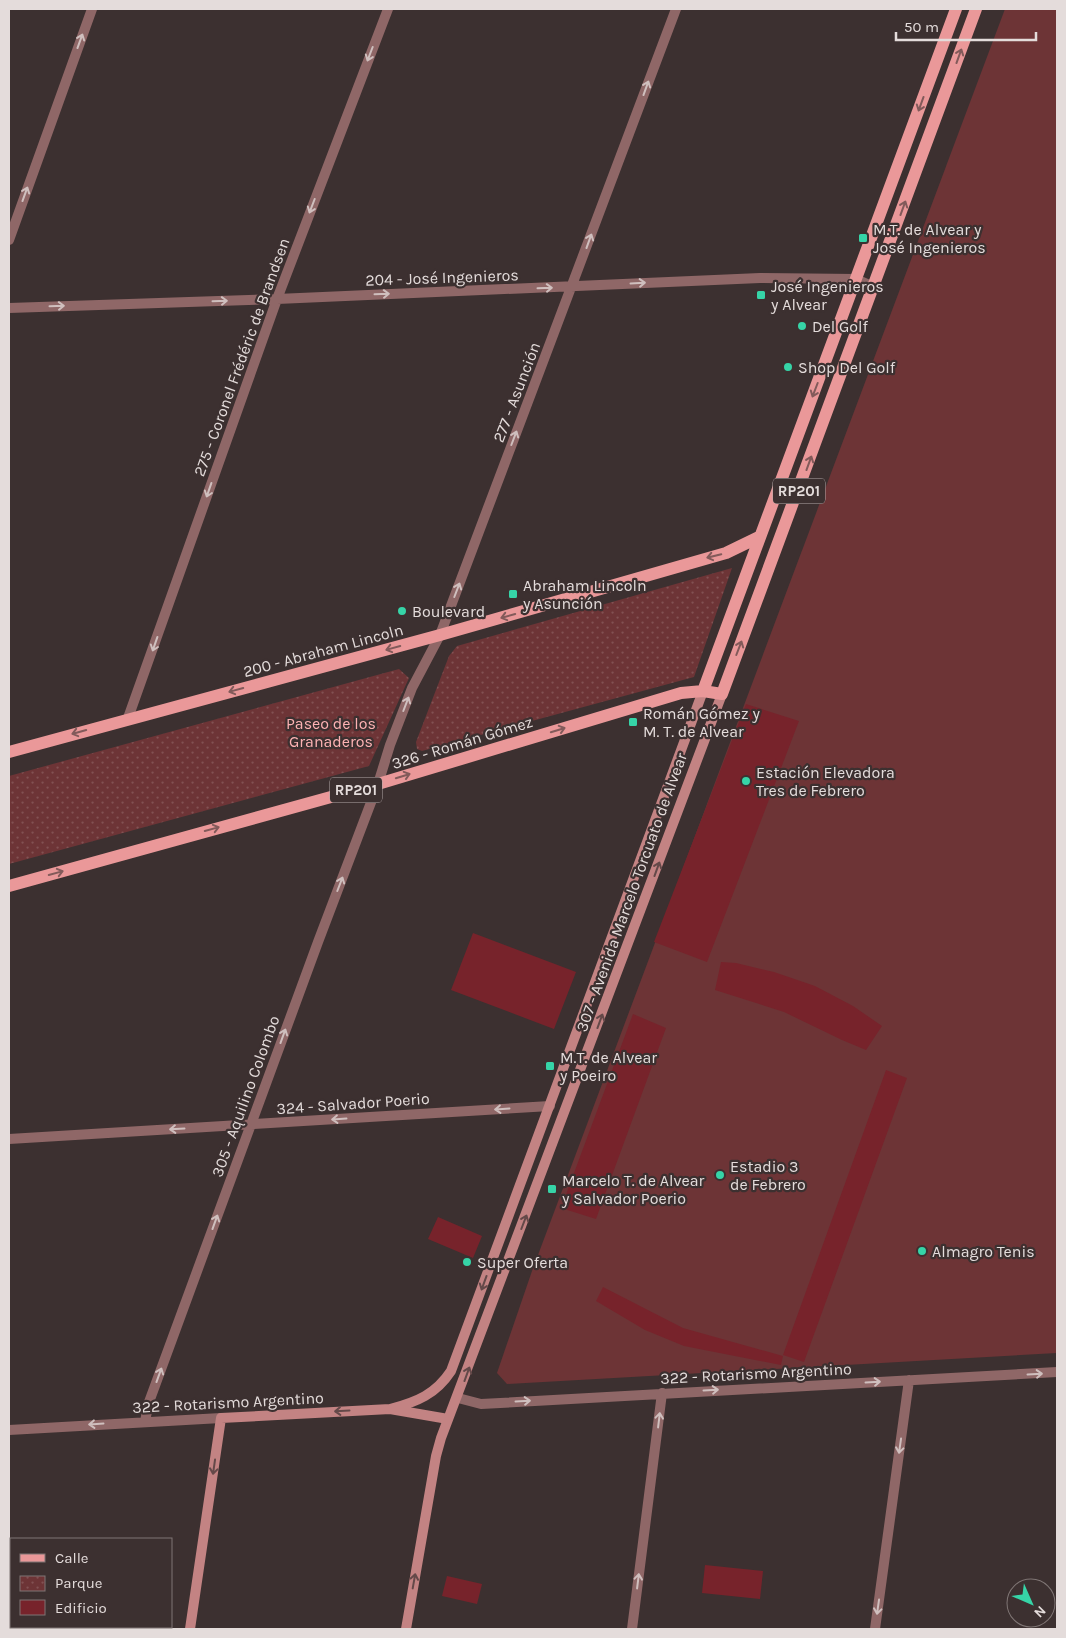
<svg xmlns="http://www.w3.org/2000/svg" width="1066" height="1638" font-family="Karla,sans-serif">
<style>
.grass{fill:#6d3436}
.park{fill:url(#park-dots)}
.building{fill:#77232b}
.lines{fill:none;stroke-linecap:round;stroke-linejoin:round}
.street{stroke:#8f6767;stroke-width:10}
.secondary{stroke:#c38383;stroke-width:10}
.primary{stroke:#ea9899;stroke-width:12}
.oneway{stroke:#cfbfbe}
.oneway2{stroke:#825a5a}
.oneway3{stroke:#644949}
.poi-dot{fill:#36d4a7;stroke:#3c3030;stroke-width:2}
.labels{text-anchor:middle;stroke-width:4.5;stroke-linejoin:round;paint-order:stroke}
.shield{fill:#3c3030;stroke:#b2a8a8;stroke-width:1}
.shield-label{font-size:15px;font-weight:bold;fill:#e4dcdb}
.poi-label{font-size:16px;fill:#e4dcdb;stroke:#3c3030;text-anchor:start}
.street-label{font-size:16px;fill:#e4dcdb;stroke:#3c3030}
.park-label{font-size:16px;fill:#fdb2b3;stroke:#3c3030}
</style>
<defs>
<pattern id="park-dots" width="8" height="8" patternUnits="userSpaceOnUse" patternTransform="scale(1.25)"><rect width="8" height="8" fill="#6d3436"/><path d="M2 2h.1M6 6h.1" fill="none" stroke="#825152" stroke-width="1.8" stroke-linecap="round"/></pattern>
</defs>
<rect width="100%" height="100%" fill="#3c3030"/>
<path class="grass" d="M 1005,9 L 1057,9 L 1057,1353 L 507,1384 L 497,1373 L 532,1271 Z"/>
<path class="park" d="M 732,568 L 694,677 L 422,751 L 417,749 L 416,742 L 449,656 L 457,646 Z
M 399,669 L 409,678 L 369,766 L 9,864 L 9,776 Z"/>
<path class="building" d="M 746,704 L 799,721 L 707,962 L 654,942 Z
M 473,933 L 576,972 L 554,1029 L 451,990 Z
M 721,962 L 736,963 L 774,972 L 815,986 L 853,1006 L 882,1026 L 866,1050 L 842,1040 L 784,1012 L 715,990 Z
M 633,1014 L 666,1028 L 596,1219 L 561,1208 Z
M 886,1070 L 907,1078 L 804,1362 L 783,1355 Z
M 438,1217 L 482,1236 L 473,1258 L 428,1239 Z
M 603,1287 L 683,1328 L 783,1356 L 781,1365 L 684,1346 L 645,1330 L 596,1301 Z
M 705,1565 L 763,1571 L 760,1599 L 702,1593 Z
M 447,1576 L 482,1584 L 477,1604 L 442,1596 Z"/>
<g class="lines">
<path class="street" d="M 9,240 L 92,9
M 9,308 L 277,299 L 760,278 L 856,279 L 874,287
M 128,718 L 277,299 L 388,9
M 9,1139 L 550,1106
M 458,1398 L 481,1404 L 1057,1372
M 145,1421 L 149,1402 L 318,942 L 378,784 L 390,745 L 412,688 L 440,635 L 676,9
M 9,1430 L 221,1418
M 9,1544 L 11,1588
M 13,1627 L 14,1629
M 632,1629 L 662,1393
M 875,1629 L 909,1380"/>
<path class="secondary" d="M 390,1409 C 417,1402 436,1394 451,1371 L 703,691
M 190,1629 L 221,1418 L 390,1409 L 448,1419
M 406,1629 L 436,1456 L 441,1438 L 722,694"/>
<path class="primary" d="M 703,691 L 956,9
M 9,752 L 440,635 L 726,553 L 759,537
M 9,886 L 378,784 L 681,693 L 703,691 L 722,694 L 976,9"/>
</g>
<defs><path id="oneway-shaft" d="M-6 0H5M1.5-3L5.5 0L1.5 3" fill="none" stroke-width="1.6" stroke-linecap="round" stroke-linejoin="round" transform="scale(1.25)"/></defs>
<g class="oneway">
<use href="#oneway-shaft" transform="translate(80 41) rotate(-70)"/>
<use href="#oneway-shaft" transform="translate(370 54) rotate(111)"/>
<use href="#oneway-shaft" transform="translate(646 88) rotate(-70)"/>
<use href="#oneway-shaft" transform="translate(25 194) rotate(-70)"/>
<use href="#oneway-shaft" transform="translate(312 206) rotate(111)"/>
<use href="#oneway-shaft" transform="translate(589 241) rotate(-70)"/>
<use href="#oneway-shaft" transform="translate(638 283) rotate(-3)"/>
<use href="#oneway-shaft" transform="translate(545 288) rotate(-2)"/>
<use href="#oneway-shaft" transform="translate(382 294) rotate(-2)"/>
<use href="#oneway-shaft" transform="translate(220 301) rotate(-2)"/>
<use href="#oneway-shaft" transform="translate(57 306) rotate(-2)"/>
<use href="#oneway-shaft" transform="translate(514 438) rotate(-69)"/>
<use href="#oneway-shaft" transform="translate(209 490) rotate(109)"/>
<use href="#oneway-shaft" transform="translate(457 590) rotate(-69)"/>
<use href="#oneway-shaft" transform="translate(155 644) rotate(109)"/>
<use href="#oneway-shaft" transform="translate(406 704) rotate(-69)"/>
<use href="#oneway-shaft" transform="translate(340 884) rotate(-69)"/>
<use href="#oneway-shaft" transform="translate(283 1036) rotate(-70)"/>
<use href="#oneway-shaft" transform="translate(502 1109) rotate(176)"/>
<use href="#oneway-shaft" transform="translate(339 1119) rotate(176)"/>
<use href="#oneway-shaft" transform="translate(177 1129) rotate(177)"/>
<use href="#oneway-shaft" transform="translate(215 1222) rotate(-70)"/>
<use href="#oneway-shaft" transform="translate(1035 1374) rotate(-3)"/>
<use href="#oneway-shaft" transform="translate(159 1375) rotate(-70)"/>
<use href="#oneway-shaft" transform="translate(873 1382) rotate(-3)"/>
<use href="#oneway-shaft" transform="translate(711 1390) rotate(-3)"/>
<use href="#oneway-shaft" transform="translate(523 1401) rotate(-3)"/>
<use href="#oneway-shaft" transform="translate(659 1420) rotate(-83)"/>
<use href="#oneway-shaft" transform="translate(96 1424) rotate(176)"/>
<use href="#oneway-shaft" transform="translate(900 1446) rotate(98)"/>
<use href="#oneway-shaft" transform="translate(638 1581) rotate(-83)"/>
<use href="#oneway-shaft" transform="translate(878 1607) rotate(98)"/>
</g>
<g class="oneway2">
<use href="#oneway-shaft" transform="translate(959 56) rotate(-70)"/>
<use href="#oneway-shaft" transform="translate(921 104) rotate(110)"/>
<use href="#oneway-shaft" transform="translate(903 208) rotate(-70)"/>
<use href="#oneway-shaft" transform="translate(815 390) rotate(111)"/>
<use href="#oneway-shaft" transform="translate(809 463) rotate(-70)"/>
<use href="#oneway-shaft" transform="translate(714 556) rotate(166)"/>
<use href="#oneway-shaft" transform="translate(508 616) rotate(164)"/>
<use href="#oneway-shaft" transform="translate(393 648) rotate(165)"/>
<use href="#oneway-shaft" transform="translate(739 648) rotate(-69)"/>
<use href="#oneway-shaft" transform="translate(236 690) rotate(165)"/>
<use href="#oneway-shaft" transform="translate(558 730) rotate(-17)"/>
<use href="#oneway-shaft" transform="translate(79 732) rotate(164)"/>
<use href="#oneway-shaft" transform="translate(403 776) rotate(-17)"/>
<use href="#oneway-shaft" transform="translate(212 829) rotate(-15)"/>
<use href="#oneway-shaft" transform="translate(56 873) rotate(-15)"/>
</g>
<g class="oneway3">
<use href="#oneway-shaft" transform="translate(657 869) rotate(-70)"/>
<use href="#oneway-shaft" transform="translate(600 1021) rotate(-70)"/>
<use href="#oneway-shaft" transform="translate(524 1222) rotate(-69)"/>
<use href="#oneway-shaft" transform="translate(484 1283) rotate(110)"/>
<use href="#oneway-shaft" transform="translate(467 1374) rotate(-70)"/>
<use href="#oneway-shaft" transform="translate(342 1411) rotate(177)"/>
<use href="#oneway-shaft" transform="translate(214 1467) rotate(98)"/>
<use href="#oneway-shaft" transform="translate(414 1581) rotate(-80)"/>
</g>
<g class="poi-dot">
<rect x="858" y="233" width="10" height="10" rx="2.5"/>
<rect x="756" y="290" width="10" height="10" rx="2.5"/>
<circle cx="802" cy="326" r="5"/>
<circle cx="788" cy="367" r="5"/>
<rect x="508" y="589" width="10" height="10" rx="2.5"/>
<circle cx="402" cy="611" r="5"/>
<rect x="628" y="717" width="10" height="10" rx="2.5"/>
<circle cx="746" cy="781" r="5"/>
<rect x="545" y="1061" width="10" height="10" rx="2.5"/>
<circle cx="720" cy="1175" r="5"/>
<rect x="547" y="1184" width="10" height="10" rx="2.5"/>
<circle cx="922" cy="1251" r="5"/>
<circle cx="467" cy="1262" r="5"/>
</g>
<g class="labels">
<g class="shield">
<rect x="773" y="478.5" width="52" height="25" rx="4"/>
<rect x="330" y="777.5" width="52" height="25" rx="4"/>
</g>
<g class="shield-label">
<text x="799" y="496">RP201</text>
<text x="356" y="795">RP201</text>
</g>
<g class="poi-label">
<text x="873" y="235">M.T. de Alvear y<tspan x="873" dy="18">José Ingenieros</tspan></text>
<text x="771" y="292">José Ingenieros<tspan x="771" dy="18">y Alvear</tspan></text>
<text x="812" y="332">Del Golf</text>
<text x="798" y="373">Shop Del Golf</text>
<text x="523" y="591">Abraham Lincoln<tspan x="523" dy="18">y Asunción</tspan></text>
<text x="412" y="617">Boulevard</text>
<text x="643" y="719">Román Gómez y<tspan x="643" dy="18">M. T. de Alvear</tspan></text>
<text x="756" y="778">Estación Elevadora<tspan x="756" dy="18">Tres de Febrero</tspan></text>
<text x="560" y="1063">M.T. de Alvear<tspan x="560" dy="18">y Poeiro</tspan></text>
<text x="730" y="1172">Estadio 3<tspan x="730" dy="18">de Febrero</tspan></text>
<text x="562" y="1186">Marcelo T. de Alvear<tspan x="562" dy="18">y Salvador Poerio</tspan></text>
<text x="932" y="1257">Almagro Tenis</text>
<text x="477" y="1268">Super Oferta</text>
</g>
<g class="street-label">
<text transform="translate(442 277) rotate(-2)" y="6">204 - José Ingenieros</text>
<text transform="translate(241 357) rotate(-70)" y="6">275 - Coronel Frédéric de Brandsen</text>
<text transform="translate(516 392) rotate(-69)" y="6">277 - Asunción</text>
<text transform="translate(323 650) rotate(-15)" y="6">200 - Abraham Lincoln</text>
<text transform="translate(462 742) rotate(-17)" y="6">326 - Román Gómez</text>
<text transform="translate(631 892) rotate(-70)" y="6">307 - Avenida Marcelo Torcuato de Alvear</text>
<text transform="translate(245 1096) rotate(-70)" y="6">305 - Aquilino Colombo</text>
<text transform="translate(353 1103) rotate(-4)" y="6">324 - Salvador Poerio</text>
<text transform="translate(756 1373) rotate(-3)" y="6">322 - Rotarismo Argentino</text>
<text transform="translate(228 1402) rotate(-3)" y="6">322 - Rotarismo Argentino</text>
</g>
<g class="park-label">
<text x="331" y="729">Paseo de los<tspan x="331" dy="18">Granaderos</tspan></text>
</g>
</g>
<rect width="1066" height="1638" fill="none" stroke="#e4dcdb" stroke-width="20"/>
<rect x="10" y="1538" width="162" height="90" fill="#3c3030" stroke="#7f7574"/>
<rect x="20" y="1554" width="25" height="8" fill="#ea9899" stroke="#7f7574"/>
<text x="55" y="1563" font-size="15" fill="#e4dcdb">Calle</text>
<rect x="20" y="1576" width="25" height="15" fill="url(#park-dots)" stroke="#7f7574"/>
<text x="55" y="1588" font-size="15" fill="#e4dcdb">Parque</text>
<rect x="20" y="1600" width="25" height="15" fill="#77232b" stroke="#7f7574"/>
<text x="55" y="1613" font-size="15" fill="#e4dcdb">Edificio</text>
<g transform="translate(1031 1603) rotate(135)"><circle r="24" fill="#3c3030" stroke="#7f7574"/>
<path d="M0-4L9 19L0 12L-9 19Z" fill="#36d4a7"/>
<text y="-8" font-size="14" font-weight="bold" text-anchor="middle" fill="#e4dcdb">N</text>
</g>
<path d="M896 32v8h140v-8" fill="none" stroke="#e4dcdb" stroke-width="2.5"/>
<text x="904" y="32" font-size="15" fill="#e4dcdb" stroke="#3c3030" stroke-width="4" paint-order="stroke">50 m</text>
</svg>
